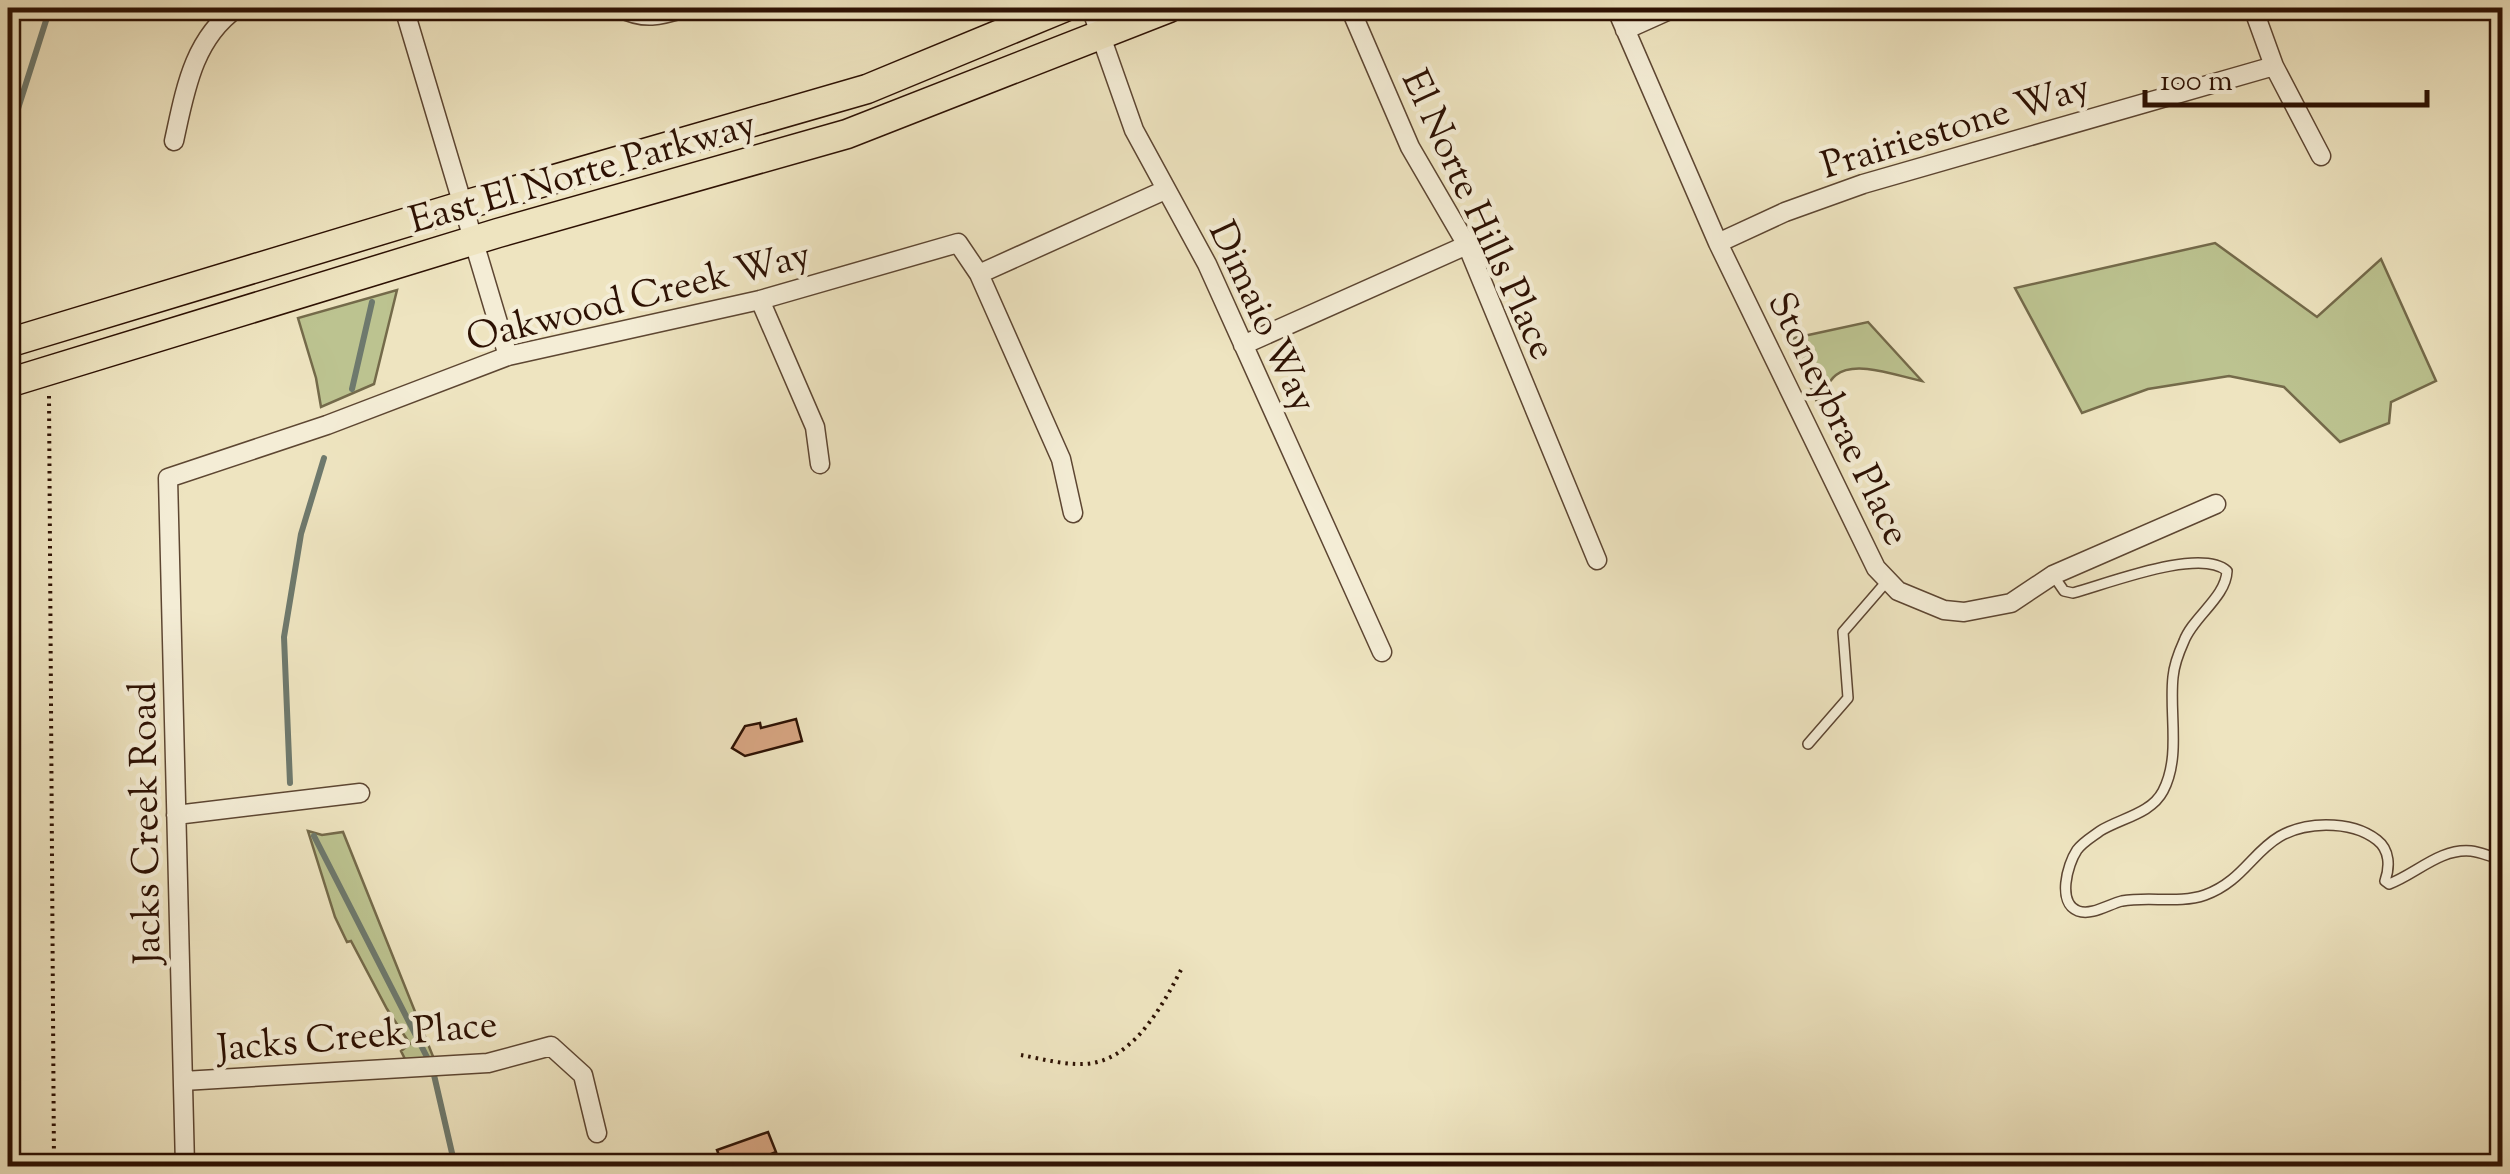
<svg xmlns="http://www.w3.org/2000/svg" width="2510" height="1174" font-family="'Sorts Mill Goudy',serif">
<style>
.green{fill:#bcc390;stroke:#746a4a;stroke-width:2.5}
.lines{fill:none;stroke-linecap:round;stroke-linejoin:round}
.stream{stroke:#6e796d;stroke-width:6}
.building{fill:#d8a683;stroke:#2d1103;stroke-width:2.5}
.service-casing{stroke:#5d4632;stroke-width:12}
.minor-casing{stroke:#5d4632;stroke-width:21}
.primary-casing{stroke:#2d1103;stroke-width:31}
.path{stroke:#2d1103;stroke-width:4;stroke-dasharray:2.5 5;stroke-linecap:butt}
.service{stroke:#f4edd6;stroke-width:9}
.minor{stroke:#f4edd6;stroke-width:18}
.primary{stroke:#eee4c0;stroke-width:28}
.labels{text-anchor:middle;stroke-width:9;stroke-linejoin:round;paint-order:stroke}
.street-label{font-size:38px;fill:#2d1103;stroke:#f4edd6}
</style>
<rect width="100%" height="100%" fill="#eee4c0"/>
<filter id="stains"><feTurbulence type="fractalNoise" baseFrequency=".002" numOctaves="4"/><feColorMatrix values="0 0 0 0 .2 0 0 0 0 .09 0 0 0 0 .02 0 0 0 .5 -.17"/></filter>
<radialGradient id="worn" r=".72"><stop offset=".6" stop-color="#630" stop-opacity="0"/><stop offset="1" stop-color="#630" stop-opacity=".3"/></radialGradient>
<path class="green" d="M 2215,243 L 2317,317 L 2381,259 L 2436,381 L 2391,402 L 2389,423 L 2340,442 L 2284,387 L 2229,376 L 2148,389 L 2082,413 L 2015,288 Z
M 397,290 L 374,384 L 321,407 L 316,378 L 298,318 Z
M 1868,322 L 1922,381 C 1900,377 1856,359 1836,375 C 1828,381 1823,394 1817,402 L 1790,339 Z
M 308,831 L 322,835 L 343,832 L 436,1064 L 407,1063 L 401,1051 L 410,1044 L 387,1009 L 351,941 L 347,942 L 335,917 Z"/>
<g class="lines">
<path class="stream" d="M 8,140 L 50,8
M 352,389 L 372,302
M 8,615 L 8,934
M 290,783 L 284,637 L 301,534 L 324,458
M 314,836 L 430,1063
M 434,1075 L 455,1166"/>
</g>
<path class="building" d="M 796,719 L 802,741 L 745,756 L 732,748 L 745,726 L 760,723 L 761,728 Z
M 768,1132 L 776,1152 L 759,1159 L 762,1166 L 739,1166 L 732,1159 L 722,1163 L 717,1150 Z"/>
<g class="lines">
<defs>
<path id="service" d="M 2053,575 L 2064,591 L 2073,593 C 2107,584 2200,547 2227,571 C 2226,597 2193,617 2184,641 C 2179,652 2174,666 2173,677 C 2169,713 2181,757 2163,791 C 2151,814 2121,818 2100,831 C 2092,837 2083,842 2077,850 C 2067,865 2057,903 2078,911 C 2092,916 2109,904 2122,901 C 2149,896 2179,904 2205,895 C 2257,876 2256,826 2326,825 C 2343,825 2363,829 2377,840 C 2390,850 2390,867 2385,881 L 2389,884 C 2416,874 2440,848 2471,851 C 2482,852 2492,858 2502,859
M 1808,744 L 1848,698 L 1843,632 L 1888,580"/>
<path id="minor" d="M 404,8 L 508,356
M 620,8 C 644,20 660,16 685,8
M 1091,8 L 1134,130 L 1207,264 L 1382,652
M 1350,8 L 1410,147 L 1467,245 L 1597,560
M 1616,8 L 1718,243 L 1876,568 L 1898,591 L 1944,610 L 1964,612 L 2011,603 L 2053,575 L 2216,504
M 2253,8 L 2274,66 L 2321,156
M 1625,30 L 1674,8
M 174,141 C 185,91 193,39 237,8
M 1718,243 L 1785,212 L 1863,184 L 2274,66
M 979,274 L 1165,190
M 760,300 L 815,427 L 820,464
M 1243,345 L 1467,245
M 176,815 L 360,793
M 183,1081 L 488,1063 L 551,1046 L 583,1075 L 597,1133
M 185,1166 L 168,478 L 327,425 L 508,356 L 760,300 L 958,243 L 979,274 L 1061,459 L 1073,513"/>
<path id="primary" d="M 8,343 L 461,206 L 867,89 L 1063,8
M 8,383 L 498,233 L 847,134 L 1169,8"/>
</defs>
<use href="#service" class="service-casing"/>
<use href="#minor" class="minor-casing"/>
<use href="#primary" class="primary-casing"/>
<path class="path" d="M 8,35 L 16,8
M 49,396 L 54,1166
M 1021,1055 C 1043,1059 1071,1067 1093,1063 C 1137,1055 1165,1001 1183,966"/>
<use href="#service" class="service"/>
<use href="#minor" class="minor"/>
<use href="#primary" class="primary"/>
</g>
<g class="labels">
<g class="street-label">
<text transform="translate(1955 125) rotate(-17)" y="13">Prairiestone Way</text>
<text transform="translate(582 171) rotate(-16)" y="13">East El Norte Parkway</text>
<text transform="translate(1480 214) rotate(65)" y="13">El Norte Hills Place</text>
<text transform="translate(638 295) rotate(-14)" y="13">Oakwood Creek Way</text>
<text transform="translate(1264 316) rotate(65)" y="13">Dimaio Way</text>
<text transform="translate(1840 418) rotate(64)" y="13">Stoneybrae Place</text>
<text transform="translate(144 823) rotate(-91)" y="13">Jacks Creek Road</text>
<text transform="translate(357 1035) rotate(-5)" y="13">Jacks Creek Place</text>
</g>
</g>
<rect width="2510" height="1174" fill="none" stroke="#eee4c0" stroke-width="40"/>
<rect x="10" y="10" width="2490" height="1154" fill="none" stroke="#2d1103" stroke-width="5"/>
<rect x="20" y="20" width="2470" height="1134" fill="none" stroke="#2d1103" stroke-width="2.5"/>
<path d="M2145 90v15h282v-15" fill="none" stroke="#2d1103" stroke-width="5"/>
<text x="2160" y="90" font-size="30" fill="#2d1103" stroke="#f4edd6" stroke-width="8" paint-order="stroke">100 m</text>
<rect width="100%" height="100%" filter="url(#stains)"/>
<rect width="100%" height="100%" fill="url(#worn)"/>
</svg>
